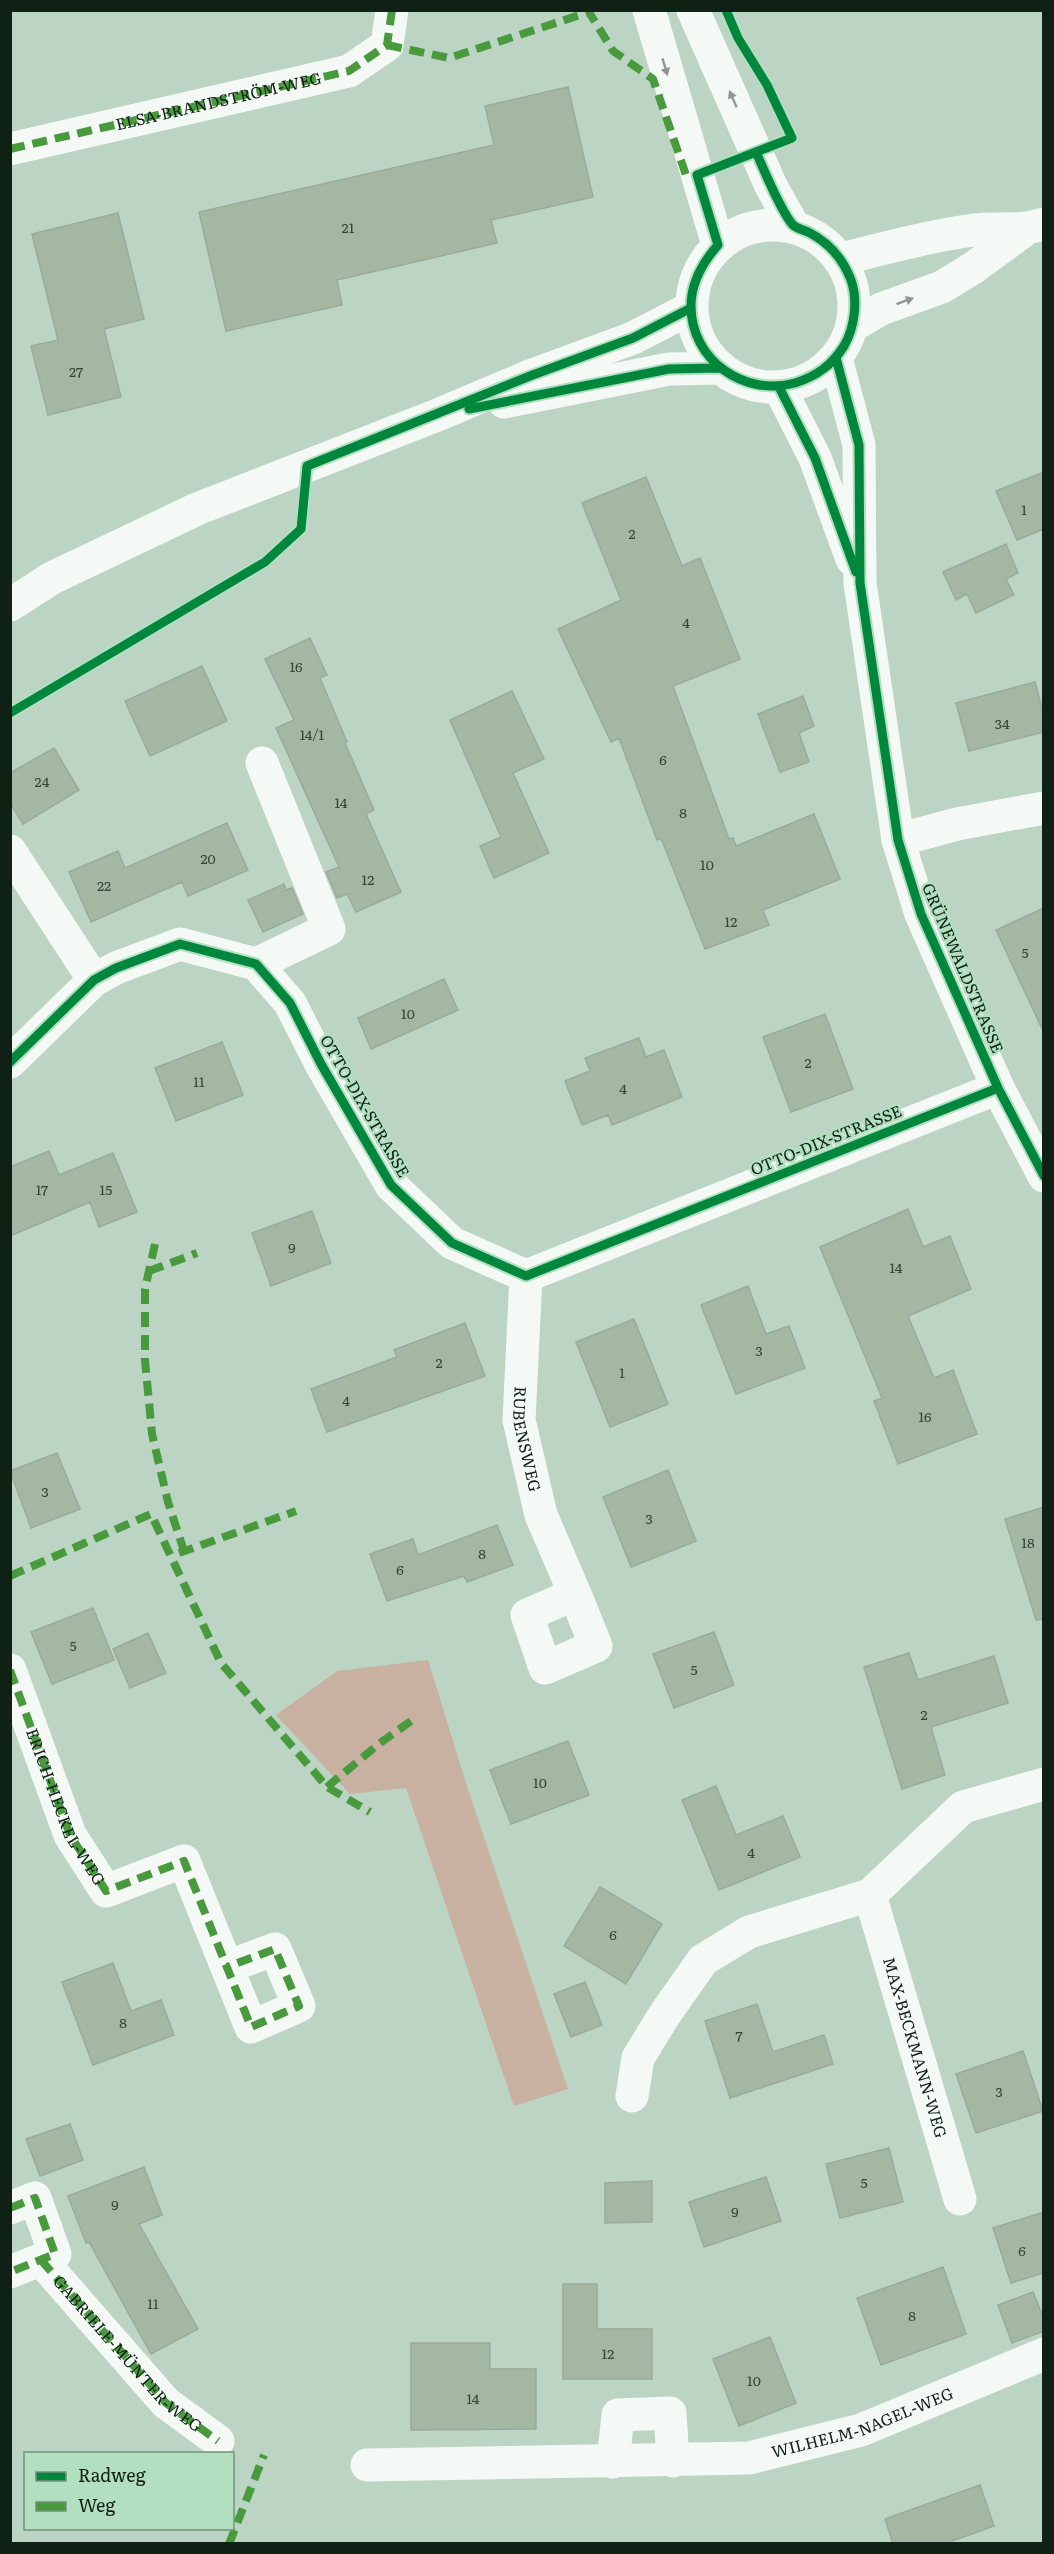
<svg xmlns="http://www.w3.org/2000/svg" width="1054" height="2554" font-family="Literata,serif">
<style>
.green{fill:#c9b1a1}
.building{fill:#a4b7a3;stroke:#9bab9b;stroke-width:1.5}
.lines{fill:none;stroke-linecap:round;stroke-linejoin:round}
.minor{stroke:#f5f9f6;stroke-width:33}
.tertiary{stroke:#f5f9f6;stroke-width:33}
.quiet{stroke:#499a3d;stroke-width:8;stroke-dasharray:15 8;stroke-linecap:butt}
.cycleway-casing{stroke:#b2dfbf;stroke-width:13}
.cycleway{stroke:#00873e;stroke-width:9}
.oneway{fill:#8e9791}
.labels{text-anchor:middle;stroke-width:5;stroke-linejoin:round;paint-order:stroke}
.number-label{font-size:14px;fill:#344638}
.street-label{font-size:16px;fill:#0f2015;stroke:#b2dfbf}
</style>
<rect width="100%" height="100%" fill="#bcd4c3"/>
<path class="green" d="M 428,1660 L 466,1783 L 568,2089 L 514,2106 L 406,1788 L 350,1794 L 276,1715 L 337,1671 Z"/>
<path class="building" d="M 568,87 L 593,197 L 491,220 L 497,243 L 337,280 L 342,305 L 226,331 L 199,212 L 494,145 L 485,106 Z
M 118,213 L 144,319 L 104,329 L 121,397 L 48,415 L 31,346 L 58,340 L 32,234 Z
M 1044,472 L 1044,529 L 1017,540 L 996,491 Z
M 646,477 L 682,566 L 700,558 L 740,659 L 673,686 L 729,839 L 733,838 L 736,846 L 814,814 L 840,879 L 763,910 L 769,925 L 705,949 L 661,838 L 657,840 L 619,738 L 611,742 L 558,629 L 621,600 L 582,503 Z
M 1006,544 L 1018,573 L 1006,579 L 1014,595 L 976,613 L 967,594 L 956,600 L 943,572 Z
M 310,638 L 327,675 L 320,678 L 347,742 L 345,743 L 374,810 L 366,814 L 401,892 L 356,912 L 347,894 L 337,898 L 326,872 L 339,867 L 276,728 L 294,720 L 265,659 Z
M 202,666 L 227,721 L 150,756 L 125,701 Z
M 1035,682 L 1044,716 L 1044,732 L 969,751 L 956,703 Z
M 512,691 L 544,759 L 513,773 L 549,853 L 494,878 L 480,846 L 501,837 L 450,720 Z
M 803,696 L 814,726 L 799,733 L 809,762 L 780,772 L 758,714 Z
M 54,748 L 79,790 L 23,824 L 10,803 L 10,773 Z
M 227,823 L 248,870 L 188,896 L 182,882 L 91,922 L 69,872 L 118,851 L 125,868 Z
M 284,884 L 286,890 L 292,888 L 303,914 L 263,932 L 248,900 Z
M 1044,908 L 1044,1033 L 996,930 Z
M 444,979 L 458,1010 L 371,1049 L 358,1018 Z
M 825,1014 L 853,1089 L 791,1112 L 763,1037 Z
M 639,1038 L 646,1057 L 664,1050 L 682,1097 L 612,1125 L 608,1115 L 582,1125 L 565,1081 L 590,1071 L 585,1058 Z
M 222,1042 L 243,1095 L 176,1121 L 155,1068 Z
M 49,1151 L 59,1175 L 113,1153 L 137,1212 L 99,1227 L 90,1202 L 10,1236 L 10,1167 Z
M 908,1209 L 923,1247 L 950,1236 L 971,1289 L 908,1316 L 934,1378 L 953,1370 L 977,1434 L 898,1464 L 874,1401 L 882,1398 L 820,1247 Z
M 312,1211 L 331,1263 L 271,1286 L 252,1233 Z
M 748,1286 L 766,1334 L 789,1326 L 805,1368 L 736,1394 L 701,1305 Z
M 634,1319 L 668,1404 L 610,1427 L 576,1342 Z
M 465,1323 L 485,1376 L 327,1432 L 311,1389 L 397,1357 L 394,1350 Z
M 57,1453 L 80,1509 L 31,1528 L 10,1471 Z
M 668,1470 L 696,1541 L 631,1567 L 603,1497 Z
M 1044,1507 L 1044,1619 L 1036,1620 L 1005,1519 Z
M 497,1525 L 513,1565 L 467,1582 L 464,1576 L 387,1601 L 370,1554 L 413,1539 L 418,1555 Z
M 93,1608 L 114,1660 L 52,1684 L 31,1632 Z
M 714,1632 L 734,1685 L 674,1708 L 653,1654 Z
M 148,1633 L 166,1673 L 130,1688 L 113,1649 Z
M 909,1653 L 918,1680 L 994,1656 L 1008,1703 L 931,1727 L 945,1775 L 902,1789 L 864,1667 Z
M 568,1741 L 589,1795 L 511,1824 L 490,1770 Z
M 716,1786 L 736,1835 L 783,1816 L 800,1857 L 719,1890 L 682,1800 Z
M 600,1887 L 662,1924 L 626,1984 L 564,1946 Z
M 113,1963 L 131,2011 L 161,2000 L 174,2035 L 93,2065 L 62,1982 Z
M 585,1982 L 602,2025 L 571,2037 L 554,1994 Z
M 757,2004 L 773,2052 L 824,2035 L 833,2064 L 730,2098 L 705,2021 Z
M 1023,2051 L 1043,2111 L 976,2133 L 956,2074 Z
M 70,2124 L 83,2160 L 40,2176 L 26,2139 Z
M 889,2148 L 903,2202 L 840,2218 L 826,2164 Z
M 144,2167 L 162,2215 L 139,2224 L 198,2329 L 151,2354 L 89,2242 L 86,2243 L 68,2196 Z
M 766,2177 L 781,2221 L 704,2247 L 689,2202 Z
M 652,2181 L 652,2222 L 605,2223 L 605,2183 Z
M 1044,2212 L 1044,2273 L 1011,2283 L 993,2228 Z
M 943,2267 L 966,2334 L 881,2365 L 857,2298 Z
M 563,2284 L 597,2284 L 597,2329 L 652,2329 L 652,2379 L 563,2379 Z
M 1033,2292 L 1044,2319 L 1044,2331 L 1012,2343 L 998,2305 Z
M 770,2337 L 796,2403 L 739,2426 L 713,2359 Z
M 411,2343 L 490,2343 L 490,2369 L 536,2369 L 536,2429 L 411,2430 Z
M 980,2485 L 994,2526 L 944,2544 L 893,2544 L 885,2519 Z"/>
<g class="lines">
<g class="minor">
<path d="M 10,149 L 349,71 L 387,45 L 392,10"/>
<path d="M 836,358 L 859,445 L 860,583 L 898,840 L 921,914 L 998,1088 L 1044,1176"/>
<path d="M 779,387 L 815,458 L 852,559"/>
<path d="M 898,840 L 957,824 L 1044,808"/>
<path d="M 10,851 L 94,980"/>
<path d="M 256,964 L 329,929 L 262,763"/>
<path d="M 10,1062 L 94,980 L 116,968 L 180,944 L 256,964 L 290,1003 L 321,1064 L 391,1185 L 452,1243 L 526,1276 L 998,1088"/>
<path id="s1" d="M 526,1276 L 519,1420 L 541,1515 L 575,1594 L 527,1615 L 545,1668 L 596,1646 L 575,1594"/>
<path id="s2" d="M 10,1670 L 70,1835 L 106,1891 L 184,1861 L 251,2027 L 299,2006 L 275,1949 L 227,1967"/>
<path id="s3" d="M 870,1895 L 960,2199"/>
<path d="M 632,2096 L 638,2058 L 665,2014 L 703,1960 L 749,1932 L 870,1895 L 963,1807 L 1044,1784"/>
<path d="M 10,2208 L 35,2198 L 55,2254 L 10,2272"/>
<path d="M 41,2260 L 166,2403 L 218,2441"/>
<path d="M 613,2462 L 618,2415 L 670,2413 L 673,2461"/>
<path id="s4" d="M 367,2465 L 749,2458 L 861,2430 L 1044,2354"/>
</g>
<path class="tertiary" d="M 649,10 L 718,245
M 693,10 L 771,186 L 794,227
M692 306a81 81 0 1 1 162 0a81 81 0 1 1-162 0Z
M 841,259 C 885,248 929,236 974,230 C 1000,227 1017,232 1044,224
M 852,326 L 881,309 L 942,287 L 973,268 L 1025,230
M 504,402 L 669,369 L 720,368
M 10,605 L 52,578 L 197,509 L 440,414 L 530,376 L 633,338 L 691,308"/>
<g class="quiet">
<path d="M 387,45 L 449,58 L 589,12 L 613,51 L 653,79 L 687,178"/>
<path id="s5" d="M 10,149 L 349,71 L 387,45 L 392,10"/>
<path d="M 155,1244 L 145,1289 L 145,1360 L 152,1434 L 168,1502 L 184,1551"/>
<path d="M 149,1271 L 197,1253"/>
<path d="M 179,1553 L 296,1511"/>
<path d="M 10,1576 L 151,1514 L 221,1663 L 327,1787 L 370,1812"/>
<path d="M 10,1670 L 70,1835 L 106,1891 L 184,1861 L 251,2027 L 299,2006 L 275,1949 L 227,1967"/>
<path d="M 327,1787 L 380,1743 L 411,1721"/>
<path d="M 10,2208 L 35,2198 L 55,2254 L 10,2272"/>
<path id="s6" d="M 41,2260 L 166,2403 L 218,2441"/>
<path d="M 229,2544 L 264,2455"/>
</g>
<defs>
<path id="cycleway" d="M 726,10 L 738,38 L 767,85 L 792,138 L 697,175 L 718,245 C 703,262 691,282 691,306 C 691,360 744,397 795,383 C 817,376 832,365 844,346 C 855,327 858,300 851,280 C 843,259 829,243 810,233 C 805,230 797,229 793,225 C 781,212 764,170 756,152
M 836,358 L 859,445 L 860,583 L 898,840 L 921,914 L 998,1088 L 1044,1176
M 779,387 L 815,458 L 856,572
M 469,409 L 669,369 L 720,368
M 10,713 L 265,562 L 301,529 L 307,466 L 530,376 L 633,338 L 691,308
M 10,1062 L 94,980 L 116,968 L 180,944 L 256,964 L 290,1003 L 321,1064 L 391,1185 L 452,1243 L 526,1276 L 998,1088"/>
</defs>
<use href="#cycleway" class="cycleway-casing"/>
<use href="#cycleway" class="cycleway"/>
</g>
<defs><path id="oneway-solid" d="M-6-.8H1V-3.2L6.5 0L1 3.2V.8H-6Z" transform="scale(1.5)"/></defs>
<g class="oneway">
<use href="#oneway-solid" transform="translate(665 67) rotate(74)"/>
<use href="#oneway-solid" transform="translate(733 99) rotate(-114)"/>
<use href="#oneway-solid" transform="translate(905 301) rotate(-20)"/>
</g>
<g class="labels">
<g class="number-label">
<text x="348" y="233">21</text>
<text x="76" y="377">27</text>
<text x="1024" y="515">1</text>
<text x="632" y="539">2</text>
<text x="686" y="628">4</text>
<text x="296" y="672">16</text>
<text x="1002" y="729">34</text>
<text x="312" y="740">14/1</text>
<text x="663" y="765">6</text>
<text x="42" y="787">24</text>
<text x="341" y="808">14</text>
<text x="683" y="818">8</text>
<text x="208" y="864">20</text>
<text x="707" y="870">10</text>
<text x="368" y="885">12</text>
<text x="104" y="891">22</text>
<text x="731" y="927">12</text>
<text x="1025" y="958">5</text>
<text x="408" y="1019">10</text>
<text x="808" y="1068">2</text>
<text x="199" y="1087">11</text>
<text x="623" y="1094">4</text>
<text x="42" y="1195">17</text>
<text x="106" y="1195">15</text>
<text x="292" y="1253">9</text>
<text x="896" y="1273">14</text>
<text x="759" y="1356">3</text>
<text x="439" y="1368">2</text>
<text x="622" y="1378">1</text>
<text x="346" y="1406">4</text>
<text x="925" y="1422">16</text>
<text x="45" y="1497">3</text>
<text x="649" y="1524">3</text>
<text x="1028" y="1548">18</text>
<text x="482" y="1559">8</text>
<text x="400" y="1575">6</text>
<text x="73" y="1651">5</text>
<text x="694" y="1675">5</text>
<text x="924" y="1720">2</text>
<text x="540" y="1788">10</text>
<text x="751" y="1858">4</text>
<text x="613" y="1940">6</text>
<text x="123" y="2028">8</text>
<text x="739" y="2041">7</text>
<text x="999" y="2097">3</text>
<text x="864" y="2188">5</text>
<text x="115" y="2210">9</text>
<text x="735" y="2217">9</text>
<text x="1022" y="2256">6</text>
<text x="153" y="2309">11</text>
<text x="912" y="2321">8</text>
<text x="608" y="2359">12</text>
<text x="754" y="2386">10</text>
<text x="473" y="2404">14</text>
</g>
<g class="street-label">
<text dy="6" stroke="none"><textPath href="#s5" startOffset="214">ELSA-BRANDSTRÖM-WEG</textPath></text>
<text transform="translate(963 968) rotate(67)" y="6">GRÜNEWALDSTRASSE</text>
<text transform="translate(365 1106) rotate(60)" y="6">OTTO-DIX-STRASSE</text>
<text transform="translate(826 1140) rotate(-22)" y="6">OTTO-DIX-STRASSE</text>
<text dy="6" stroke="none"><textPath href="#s1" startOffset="164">RUBENSWEG</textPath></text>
<text dy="6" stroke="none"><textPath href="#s2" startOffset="148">ERICH-HECKEL-WEG</textPath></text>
<text dy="6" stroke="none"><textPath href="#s3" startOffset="159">MAX-BECKMANN-WEG</textPath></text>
<text dy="6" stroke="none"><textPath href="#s6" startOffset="128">GABRIELE-MÜNTER-WEG</textPath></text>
<text dy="6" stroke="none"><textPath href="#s4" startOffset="501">WILHELM-NAGEL-WEG</textPath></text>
</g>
</g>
<rect width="1054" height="2554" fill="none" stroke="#0f2015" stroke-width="24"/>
<rect x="24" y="2452" width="210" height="78" fill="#b2dfbf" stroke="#71937b" stroke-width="1.5"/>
<rect x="36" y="2472" width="30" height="9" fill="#00873e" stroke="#71937b" stroke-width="1.5"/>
<text x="78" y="2482" font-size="18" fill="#0f2015">Radweg</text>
<rect x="36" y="2502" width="30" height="9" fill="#499a3d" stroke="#71937b" stroke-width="1.5"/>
<text x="78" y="2512" font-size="18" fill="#0f2015">Weg</text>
</svg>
